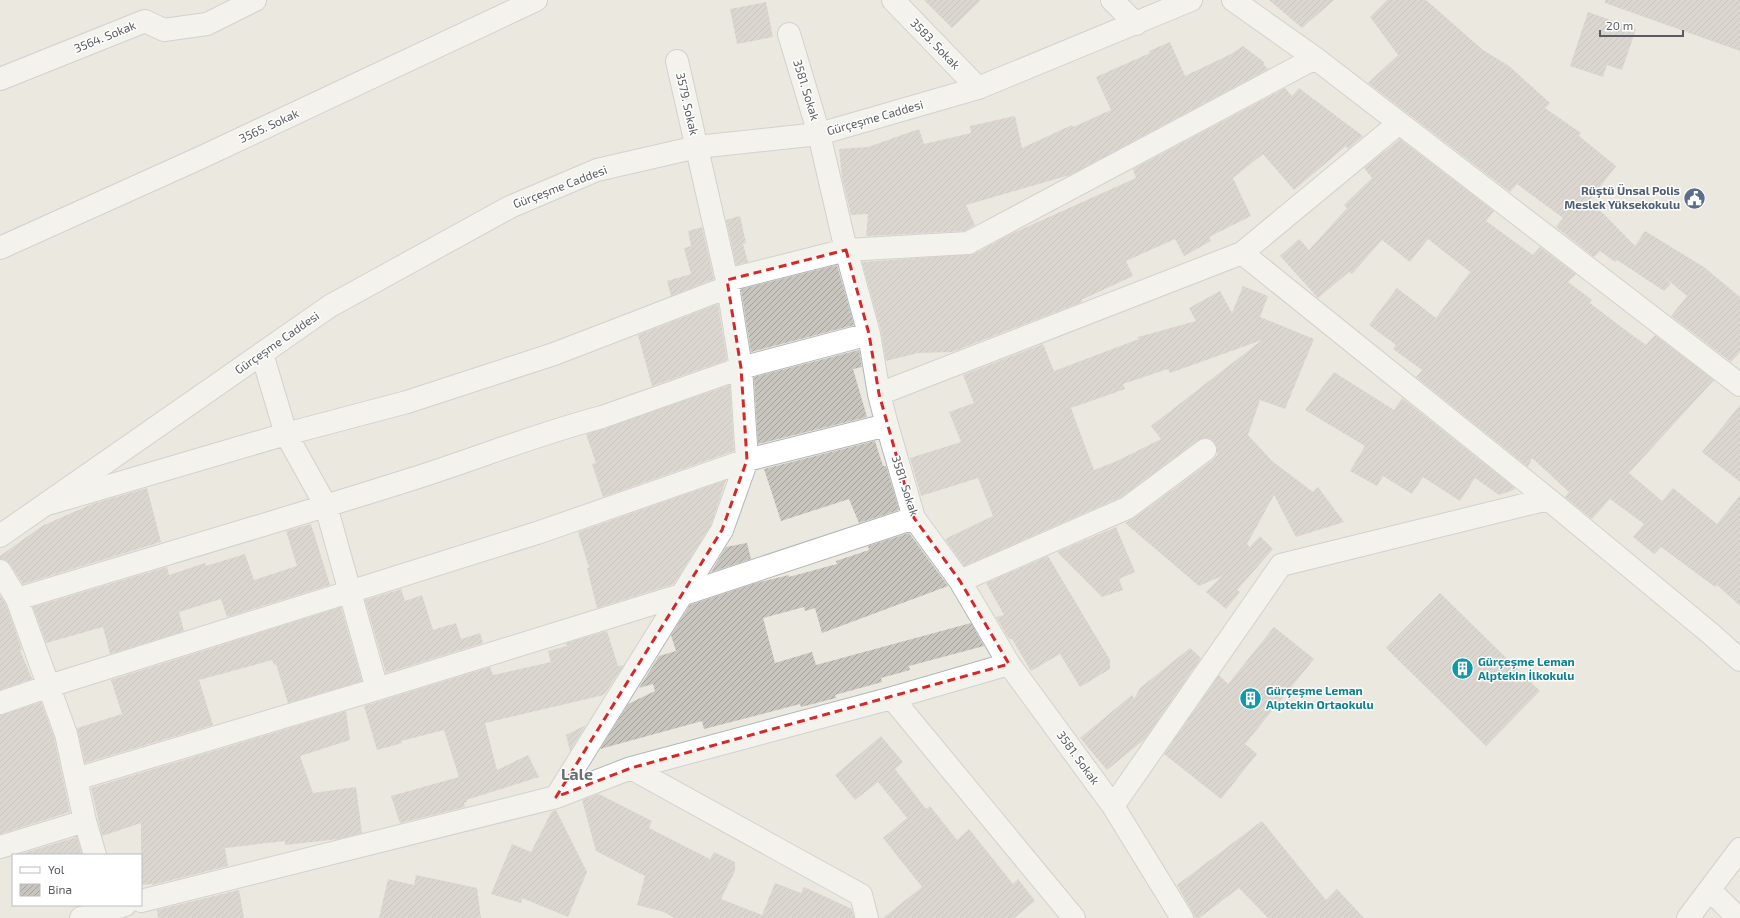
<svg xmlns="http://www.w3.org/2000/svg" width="1740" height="918" font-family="'Exo 2',sans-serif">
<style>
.building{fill:url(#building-hatch);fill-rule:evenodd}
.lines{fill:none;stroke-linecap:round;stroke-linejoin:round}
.street-casing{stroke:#b2b6ba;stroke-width:24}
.secondary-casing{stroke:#b3b7bc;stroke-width:24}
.street{stroke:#fff;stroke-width:22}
.secondary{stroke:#fff;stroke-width:22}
.marked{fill:none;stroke:#d62828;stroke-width:3;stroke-dasharray:8 5;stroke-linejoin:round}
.labels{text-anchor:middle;stroke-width:3;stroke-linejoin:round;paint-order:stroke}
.street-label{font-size:12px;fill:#585c60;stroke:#fff}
.service-label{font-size:12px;font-weight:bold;fill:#4e5e75;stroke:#fff;text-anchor:end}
.culture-label{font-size:12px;font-weight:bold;fill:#0d838f;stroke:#fff;text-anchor:start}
.district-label{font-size:16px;font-weight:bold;fill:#696e72;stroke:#fff}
</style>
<defs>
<pattern id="building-hatch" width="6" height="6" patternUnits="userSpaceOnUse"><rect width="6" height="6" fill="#c8c4be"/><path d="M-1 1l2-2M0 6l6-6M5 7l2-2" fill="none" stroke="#a5a29e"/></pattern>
</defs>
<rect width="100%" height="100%" fill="#ebe8df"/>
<path class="building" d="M 924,0 L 981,0 L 952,28 Z
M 1269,0 L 1334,0 L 1302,28 Z
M 1387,0 L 1426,0 L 1483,50 L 1509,66 L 1550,103 L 1545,108 L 1581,133 L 1579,136 L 1616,166 L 1590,200 L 1635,246 L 1645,231 L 1704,267 L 1740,297 L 1740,352 L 1731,362 L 1671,316 L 1687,296 L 1663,276 L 1671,284 L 1664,291 L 1617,260 L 1615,262 L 1600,251 L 1594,257 L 1556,227 L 1563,218 L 1517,184 L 1510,192 L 1368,83 L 1398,55 L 1370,17 Z
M 1605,0 L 1740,0 L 1740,51 L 1605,3 Z
M 766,2 L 773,37 L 737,44 L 730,9 Z
M 1588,12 L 1636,29 L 1622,70 L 1607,65 L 1603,77 L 1570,66 Z
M 1170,42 L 1185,76 L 1231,54 L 1243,46 L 1264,62 L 1263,64 L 1268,69 L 1070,175 L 966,205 L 975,225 L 965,231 L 866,236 L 868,214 L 851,215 L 842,178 L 839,149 L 868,147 L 919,129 L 924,144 L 971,133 L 970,126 L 1015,116 L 1022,148 L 1072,125 L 1073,127 L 1111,110 L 1096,77 L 1150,53 L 1149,51 Z
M 1285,88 L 1292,96 L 1299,88 L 1363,136 L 1348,149 L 1346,146 L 1294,190 L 1263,154 L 1233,178 L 1251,216 L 1209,237 L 1211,241 L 1184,256 L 1175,239 L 1126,261 L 1133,276 L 1081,300 L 1082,302 L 952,352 L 918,353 L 886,361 L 881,331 L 862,262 L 974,254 L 1009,235 L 1136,178 L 1133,169 Z
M 1400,139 L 1494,211 L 1486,221 L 1533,255 L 1540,247 L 1576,274 L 1568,282 L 1592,300 L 1590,303 L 1620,326 L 1646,345 L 1655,335 L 1714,380 L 1629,473 L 1662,501 L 1673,488 L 1717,524 L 1740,495 L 1740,606 L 1717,585 L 1715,587 L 1661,547 L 1654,554 L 1633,537 L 1644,524 L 1610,499 L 1592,519 L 1565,497 L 1569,492 L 1532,458 L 1528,467 L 1416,377 L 1422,370 L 1393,349 L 1396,345 L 1369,325 L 1397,288 L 1436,318 L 1470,272 L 1428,239 L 1410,262 L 1382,240 L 1352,274 L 1349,272 L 1318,298 L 1280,256 L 1299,239 L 1309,250 L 1347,208 L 1344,205 L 1372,178 L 1364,168 Z
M 740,216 L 746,243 L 743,244 L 748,262 L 736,265 L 726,220 Z
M 702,227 L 714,279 L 671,296 L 667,281 L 691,274 L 684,248 L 691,246 L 688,231 Z
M 837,265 L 854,325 L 751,352 L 741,289 Z
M 1243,286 L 1268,296 L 1260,317 L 1314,339 L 1285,409 L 1260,400 L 1248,435 L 1272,461 L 1313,492 L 1318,487 L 1344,522 L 1296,537 L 1274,495 L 1247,544 L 1250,547 L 1260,536 L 1273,549 L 1237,590 L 1240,592 L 1226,609 L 1206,592 L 1222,576 L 1199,586 L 1125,523 L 1134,518 L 1213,460 L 1217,455 L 1217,449 L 1215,443 L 1210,439 L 1204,438 L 1198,440 L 1121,497 L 964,566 L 945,539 L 993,516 L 978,478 L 921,496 L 910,458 L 961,442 L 949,412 L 974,403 L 963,375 L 1043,344 L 1054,371 L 1139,339 L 1138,337 L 1196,321 L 1189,308 L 1220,291 L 1232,313 ZM 1262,340 L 1151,426 L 1161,439 L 1117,461 L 1094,470 L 1071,408 L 1125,389 L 1123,384 L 1168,369 L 1170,373 Z
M 718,304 L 727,360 L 652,386 L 638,335 Z
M 859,350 L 862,367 L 853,369 L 867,417 L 758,444 L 754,377 Z
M 1334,372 L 1394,410 L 1402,398 L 1515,488 L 1514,490 L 1499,495 L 1475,478 L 1460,501 L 1423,477 L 1412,494 L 1383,476 L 1377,486 L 1350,471 L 1365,446 L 1305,410 Z
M 730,385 L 734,451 L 603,497 L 592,464 L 596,463 L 586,434 Z
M 1740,405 L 1740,482 L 1702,452 Z
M 875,441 L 883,466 L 886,466 L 899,510 L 859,523 L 849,499 L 781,521 L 764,469 Z
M 726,480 L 711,525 L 674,584 L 597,608 L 587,568 L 589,568 L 578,532 Z
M 147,488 L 161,542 L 23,584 L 10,564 L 6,560 L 0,559 L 0,556 L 42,526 L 92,504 Z
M 311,524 L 330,585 L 227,617 L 221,599 L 179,612 L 184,631 L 110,654 L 103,627 L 46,643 L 33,607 L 167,567 L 169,575 L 205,563 L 206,566 L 245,554 L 254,580 L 297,566 L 286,531 Z
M 1116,527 L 1135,572 L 1119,579 L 1123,590 L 1102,597 L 1057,552 Z
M 909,533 L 948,586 L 822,633 L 815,608 L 805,611 L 804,607 L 763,618 L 775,663 L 812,652 L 816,665 L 971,623 L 984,646 L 909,666 L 910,670 L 881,678 L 882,682 L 835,695 L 836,698 L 801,707 L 800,704 L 704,729 L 702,721 L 600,749 L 628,704 L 655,691 L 653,684 L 639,688 L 659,656 L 676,651 L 671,635 L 690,605 L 756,583 L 789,575 L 789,577 L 837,564 L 836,561 L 869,550 L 868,546 Z
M 747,543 L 751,559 L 711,572 L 726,547 Z
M 1048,556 L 1110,660 L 1110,669 L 1080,687 L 1060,654 L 1031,671 L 1012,639 L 1009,639 L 996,617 L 1004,615 L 986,583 Z
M 401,589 L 405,601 L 422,595 L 433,630 L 456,623 L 461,639 L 480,633 L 483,643 L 386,673 L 365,600 Z
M 1440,593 L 1540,691 L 1486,746 L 1386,648 Z
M 0,595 L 6,604 L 22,650 L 20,650 L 32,679 L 0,690 Z
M 341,607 L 362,681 L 288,703 L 276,664 L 274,665 L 272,660 L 199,680 L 213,725 L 85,763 L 77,728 L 122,714 L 111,680 Z
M 1274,627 L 1314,659 L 1245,744 L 1257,754 L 1221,799 L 1164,754 L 1219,675 L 1228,684 Z
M 607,631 L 618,666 L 624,665 L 604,695 L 485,723 L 497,770 L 528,755 L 539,777 L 466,800 L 467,802 L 464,803 L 465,807 L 400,823 L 391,796 L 459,777 L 444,730 L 401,741 L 402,743 L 377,750 L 364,706 L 490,667 L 493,675 L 551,662 L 548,651 L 567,646 L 566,643 Z
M 1190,648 L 1201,658 L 1145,739 L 1107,770 L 1080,738 L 1132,695 L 1134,699 L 1140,688 Z
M 41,702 L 54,737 L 70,812 L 0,834 L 0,715 Z
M 346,711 L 350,740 L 300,756 L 313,793 L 356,787 L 362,833 L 339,839 L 285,845 L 285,841 L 225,848 L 228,866 L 152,885 L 152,884 L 141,885 L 141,823 L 102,836 L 91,788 Z
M 586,725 L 570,751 L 566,735 Z
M 881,736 L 903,762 L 895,769 L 926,809 L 930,806 L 957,840 L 969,829 L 1013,884 L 1018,879 L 1035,901 L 1014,918 L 883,918 L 922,887 L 883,838 L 907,818 L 878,782 L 855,800 L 835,775 Z
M 599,794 L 652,821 L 649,828 L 710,859 L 714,852 L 735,862 L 735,871 L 721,899 L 762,915 L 775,883 L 801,893 L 804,887 L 852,909 L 854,918 L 674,918 L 664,912 L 637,905 L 645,876 L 596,851 L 582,800 Z
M 556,810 L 587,872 L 568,917 L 522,898 L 521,903 L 491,894 L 512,844 L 531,852 L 552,811 Z
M 1262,821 L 1326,900 L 1337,889 L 1364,918 L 1268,918 L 1239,888 L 1199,918 L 1196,918 L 1177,885 Z
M 77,837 L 82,855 L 17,855 Z
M 416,875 L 477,888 L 481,918 L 379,918 L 388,879 L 414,885 Z
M 239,890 L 244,918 L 158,918 L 157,910 Z"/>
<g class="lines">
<defs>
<path id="street" d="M 893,0 L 978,88
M 1112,0 L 1136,24
M 1233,0 L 1315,58 L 1740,385
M 789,34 L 819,134 L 846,250 L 869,334 L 879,394 L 887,425 L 914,518 L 960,581 L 1009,664 L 1113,806 L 1182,918
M 677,61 L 727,280 L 846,250 L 968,243 L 1315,58
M 0,79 L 145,21 L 164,30 L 207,24 L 255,0
M 0,248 L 202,157 L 536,0
M 1242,253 L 1399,123
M 727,280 L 741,368 L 747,460 L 722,530 L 556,797 L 631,768 L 892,698 L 1009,664
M 262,354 L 286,434 L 326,506 L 377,689 L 681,595 L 914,518
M 879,394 L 1242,253 L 1548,499
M 51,503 L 286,434 L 407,402 L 554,354 L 728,287
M 0,571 L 17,599 L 66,734 L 85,821 L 95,855
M 960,581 L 1127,508 L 1205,450
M 17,599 C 148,559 280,521 412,479 C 475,459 537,434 602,417 L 741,368 L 869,334
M 892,698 L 1074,918
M 0,703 L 49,686 L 537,533 L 747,460 L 887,425
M 631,768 L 861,895 L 867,918
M 76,779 L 377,689
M 1113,806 L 1281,565 L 1548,499 L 1711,634 L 1740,660
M 0,847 L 85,821
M 1710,890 L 1738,918
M 141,901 L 556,797
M 81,918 L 125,905
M 1688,918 L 1740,849"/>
<path id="secondary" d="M 0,536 L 330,306 L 510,207 L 597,170 L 697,147 L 819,134 L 978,88 L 1191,0"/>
</defs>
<use href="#street" class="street-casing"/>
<use href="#secondary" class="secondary-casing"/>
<use href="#street" class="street"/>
<use href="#secondary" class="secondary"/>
</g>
<path d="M0 0H1740V918H0ZM 846,250 L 869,334 L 879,394 L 914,518 L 960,581 L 1009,664 L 631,768 L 556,797 L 722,530 L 747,460 L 741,368 L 727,280 Z" fill="#ebe8df" fill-opacity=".55" fill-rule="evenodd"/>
<path class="marked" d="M 846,250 L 869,334 L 879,394 L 914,518 L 960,581 L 1009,664 L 631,768 L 556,797 L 722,530 L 747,460 L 741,368 L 727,280 Z"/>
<defs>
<symbol id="civic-disc" viewBox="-11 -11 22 22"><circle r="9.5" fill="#5c6f8a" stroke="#fff"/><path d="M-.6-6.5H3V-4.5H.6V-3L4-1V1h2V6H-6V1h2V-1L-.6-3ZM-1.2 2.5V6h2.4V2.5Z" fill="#fff"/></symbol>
<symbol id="building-disc" viewBox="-11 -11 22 22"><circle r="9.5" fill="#0f9aa8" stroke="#fff"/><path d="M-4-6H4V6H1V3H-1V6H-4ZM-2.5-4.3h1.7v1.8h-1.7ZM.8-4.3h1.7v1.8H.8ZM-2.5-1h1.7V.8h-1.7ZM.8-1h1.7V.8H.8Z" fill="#fff"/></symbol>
</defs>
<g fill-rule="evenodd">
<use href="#civic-disc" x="1682" y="186" width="25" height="25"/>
<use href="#building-disc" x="1450" y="656" width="25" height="25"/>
<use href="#building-disc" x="1238" y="686" width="25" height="25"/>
</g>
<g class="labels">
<g class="street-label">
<text transform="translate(105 37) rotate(-22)" y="4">3564. Sokak</text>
<text transform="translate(935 44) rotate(46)" y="4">3583. Sokak</text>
<text transform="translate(806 90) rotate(73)" y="4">3581. Sokak</text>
<text transform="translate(687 104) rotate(77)" y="4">3579. Sokak</text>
<text transform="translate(875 118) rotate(-16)" y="4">Gürçeşme Caddesi</text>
<text transform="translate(269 126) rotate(-25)" y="4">3565. Sokak</text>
<text transform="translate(560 187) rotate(-21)" y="4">Gürçeşme Caddesi</text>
<text transform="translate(277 343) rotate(-35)" y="4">Gürçeşme Caddesi</text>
<text transform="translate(905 486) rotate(72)" y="4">3581. Sokak</text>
<text transform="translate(1078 758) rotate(54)" y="4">3581. Sokak</text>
</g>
<g class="service-label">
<text x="1680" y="195">Rüştü Ünsal Polis<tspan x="1680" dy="14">Meslek Yüksekokulu</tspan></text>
</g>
<g class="culture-label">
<text x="1478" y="666">Gürçeşme Leman<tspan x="1478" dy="14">Alptekin İlkokulu</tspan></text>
<text x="1266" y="695">Gürçeşme Leman<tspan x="1266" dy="14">Alptekin Ortaokulu</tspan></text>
</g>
<g class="district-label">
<text x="577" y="780">Lale</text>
</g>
</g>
<rect x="12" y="854" width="130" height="52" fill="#ffffff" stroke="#bcbebf"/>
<rect x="20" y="867" width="20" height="6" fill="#ffffff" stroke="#bcbebf"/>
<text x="48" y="874" font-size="12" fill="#585c60">Yol</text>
<rect x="20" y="884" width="20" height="12" fill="url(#building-hatch)" stroke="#bcbebf"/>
<text x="48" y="894" font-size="12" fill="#585c60">Bina</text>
<path d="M1600 30v6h83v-6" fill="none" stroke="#585c60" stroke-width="2"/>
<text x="1606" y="30" font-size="12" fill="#585c60" stroke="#ffffff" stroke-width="3" paint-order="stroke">20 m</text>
</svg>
